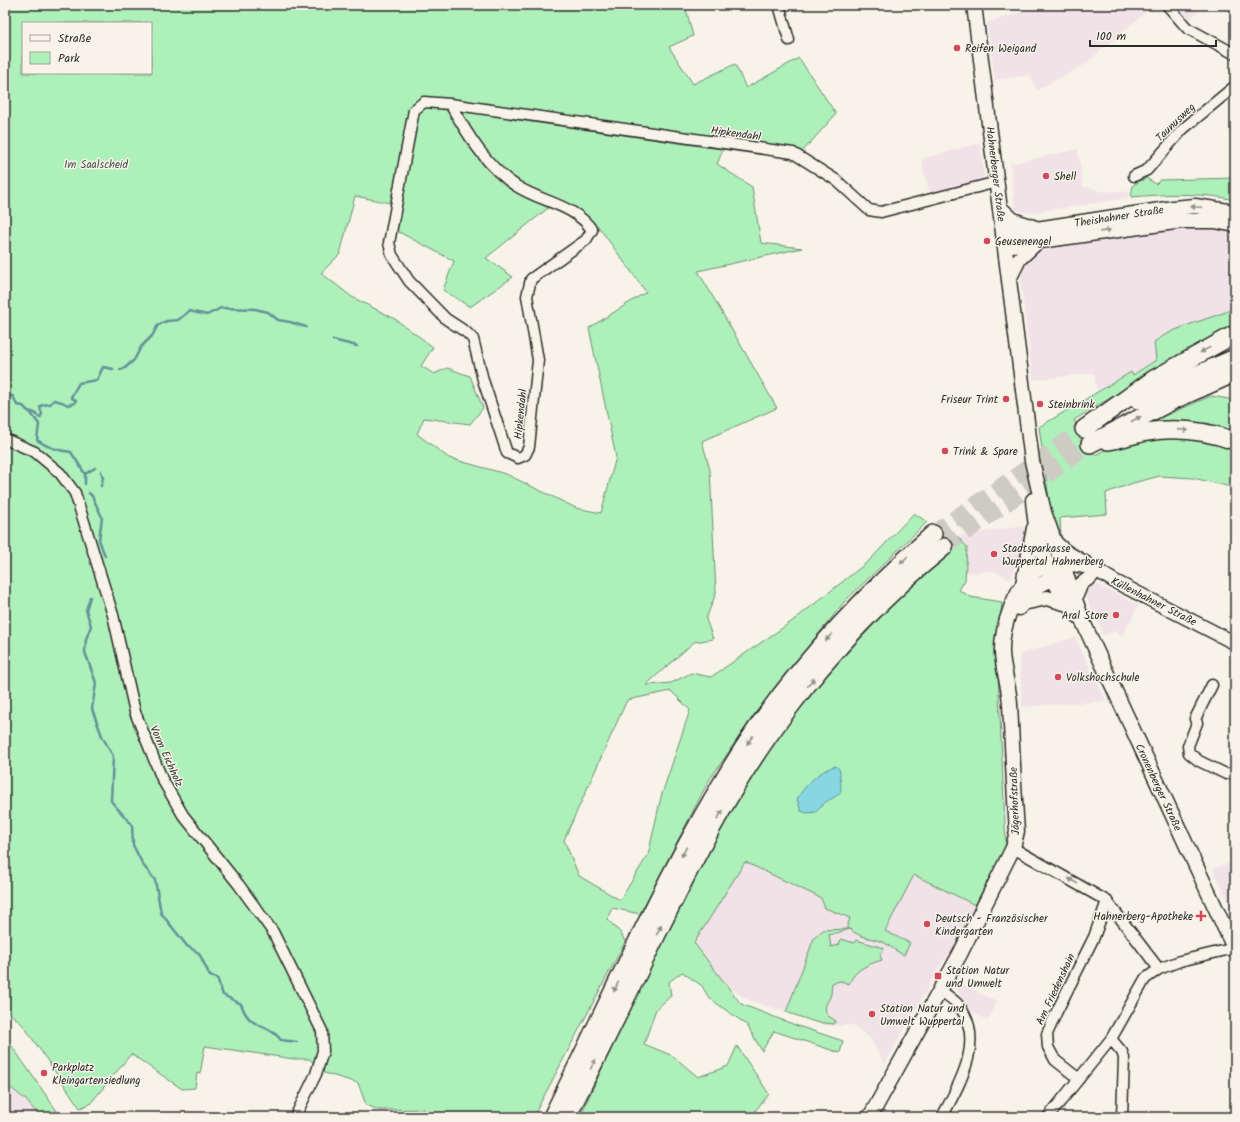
<svg xmlns="http://www.w3.org/2000/svg" width="1240" height="1122" font-family="Kalam,sans-serif">
<style>
.built{fill:#f1e2e7}
.green{fill:#aef0ba;stroke:#6c8e72;fill-rule:evenodd}
.water{fill:#87d7e3;stroke:#629299}
.lines{fill:none;stroke-linecap:round;stroke-linejoin:round}
.stream{stroke:#629299;stroke-width:2.5}
.trunk-tunnel{stroke:#cecbc2;stroke-width:17;stroke-dasharray:17 8;stroke-linecap:butt}
.minor-casing{stroke:#2b2b2b;stroke-width:13}
.tertiary-casing{stroke:#2b2b2b;stroke-width:16}
.secondary-casing{stroke:#2b2b2b;stroke-width:17}
.trunk-casing{stroke:#2b2b2b;stroke-width:20}
.minor{stroke:#f7f3e8;stroke-width:10}
.tertiary{stroke:#f7f3e8;stroke-width:13}
.secondary{stroke:#f7f3e8;stroke-width:14}
.trunk{stroke:#f7f3e8;stroke-width:17}
.oneway{fill:#918f8a}
.poi-dot{fill:#d1495b;stroke:#f7f3e8;stroke-width:1.5}
.labels{text-anchor:middle;stroke-width:3;stroke-linejoin:round;paint-order:stroke}
.poi-label{font-size:11px;fill:#2b2b2b;stroke:#f7f3e8;text-anchor:start}
.street-label{font-size:11px;fill:#2b2b2b;stroke:#f7f3e8}
.park-label{font-size:11px;fill:#455248;stroke:#f7f3e8}
</style>
<rect width="100%" height="100%" fill="#f7f3e8"/>
<filter id="ink" filterUnits="userSpaceOnUse"><feTurbulence type="fractalNoise" baseFrequency=".025" numOctaves="2"/><feDisplacementMap in="SourceGraphic" scale="8" xChannelSelector="R" yChannelSelector="G"/><feConvolveMatrix kernelMatrix="1 2 1 2 8 2 1 2 1" color-interpolation-filters="sRGB"/></filter>
<g filter="url(#ink)">
<path class="built" d="M 1043,5 L 1154,5 L 1084,65 L 1037,90 L 1030,75 L 995,80 L 987,23 Z
M 1172,5 L 1206,5 L 1186,22 Z
M 980,143 L 985,181 L 930,195 L 921,159 Z
M 1078,149 L 1083,187 L 1093,188 L 1099,191 L 1130,192 L 1128,198 L 1030,213 L 1015,210 L 1010,164 Z
M 1194,226 L 1235,232 L 1235,308 L 1217,316 L 1157,360 L 1133,375 L 1131,372 L 1097,391 L 1094,373 L 1033,380 L 1021,282 L 1023,269 L 1034,252 L 1046,247 L 1124,235 L 1128,238 L 1139,236 L 1141,232 Z
M 1025,526 L 1023,547 L 1010,580 L 995,571 L 966,573 L 967,547 L 957,536 Z
M 1097,584 L 1139,605 L 1122,636 L 1115,631 L 1104,636 L 1085,595 L 1088,587 Z
M 1075,637 L 1106,701 L 1022,707 L 1020,654 Z
M 798,723 L 958,896 L 975,905 L 948,960 L 944,959 L 885,1064 L 870,1038 L 853,1025 L 830,1026 L 819,1024 L 805,1017 L 756,1003 L 738,994 L 675,942 Z
M 1235,861 L 1235,917 L 1213,869 Z
M 959,982 L 997,1002 L 988,1020 L 968,1010 L 956,988 Z
M 5,1083 L 26,1100 L 40,1117 L 5,1117 Z"/>
<path class="green" d="M 5,5 L 685,5 L 693,36 L 669,47 L 693,84 L 735,64 L 746,88 L 799,58 L 836,114 L 802,152 L 727,140 L 717,164 L 752,187 L 761,243 L 802,248 L 698,271 L 777,408 L 702,441 L 710,470 L 716,593 L 706,619 L 713,639 L 694,642 L 646,685 L 671,683 L 691,673 L 711,677 L 794,620 L 870,560 L 914,513 L 927,522 L 845,601 L 754,715 L 708,782 L 640,914 L 612,908 L 607,919 L 621,933 L 625,942 L 533,1117 L 424,1117 L 424,1109 L 379,1110 L 366,1105 L 358,1083 L 321,1072 L 310,1059 L 294,1059 L 205,1046 L 200,1074 L 197,1073 L 195,1088 L 182,1089 L 131,1054 L 90,1104 L 80,1108 L 23,1025 L 5,1009 ZM 23,23 L 151,23 L 151,73 L 23,73 ZM 355,196 L 400,205 L 395,230 L 454,261 L 443,290 L 470,307 L 513,277 L 486,258 L 557,201 L 598,226 L 646,292 L 589,328 L 616,457 L 601,513 L 576,508 L 506,474 L 449,458 L 417,434 L 424,418 L 470,424 L 483,408 L 470,376 L 447,368 L 434,374 L 421,366 L 433,347 L 395,319 L 352,297 L 321,273 L 340,254 ZM 671,691 L 690,710 L 661,797 L 648,855 L 620,900 L 579,876 L 564,840 L 627,700 Z
M 1146,178 L 1156,184 L 1160,180 L 1235,178 L 1235,200 C 1200,192 1166,194 1131,197 L 1133,185 Z
M 1235,308 L 1235,325 L 1176,358 L 1074,420 L 1095,455 L 1119,443 L 1181,433 L 1235,446 L 1235,488 L 1193,478 L 1160,476 L 1133,483 L 1106,493 L 1107,514 L 1060,518 L 1061,537 L 1050,507 L 1039,427 L 1131,372 L 1133,375 L 1156,360 L 1154,342 C 1177,325 1209,320 1235,308 Z
M 1211,396 L 1235,400 L 1235,433 L 1191,422 L 1153,421 Z
M 957,536 L 967,547 L 965,580 L 959,590 L 970,597 L 1002,602 L 997,650 L 1006,846 L 975,905 L 914,875 L 885,931 L 910,943 L 904,955 C 897,952 891,947 885,943 C 874,938 859,938 850,929 L 829,935 L 831,947 L 839,945 L 841,939 L 854,943 L 856,940 L 884,948 L 880,955 L 882,960 C 868,964 854,970 849,984 L 841,981 L 832,983 C 831,988 832,994 830,997 C 826,1005 823,1007 828,1016 L 836,1021 L 834,1024 L 815,1022 L 786,1012 L 814,938 L 823,930 L 848,929 L 847,927 L 850,918 L 825,908 L 821,898 L 745,862 L 694,943 L 741,1004 L 795,1025 L 843,1041 L 840,1053 L 774,1031 L 762,1051 L 747,1025 L 709,998 L 702,986 L 682,972 L 669,982 L 671,996 L 656,1009 L 644,1044 L 673,1056 L 698,1077 L 728,1066 L 737,1046 L 769,1094 L 750,1117 L 580,1117 L 658,943 L 703,854 L 763,757 L 815,687 Z
M 5,1037 L 7,1039 L 61,1117 L 40,1117 L 26,1100 L 5,1083 Z"/>
<path class="water" d="M 835,766 C 840,768 840,771 840,776 C 842,795 842,793 827,801 C 823,803 820,809 816,812 L 807,813 L 801,811 L 797,799 C 805,785 819,771 835,766 Z"/>
<g class="lines">
<path class="stream" d="M 333,340 L 357,346
M 120,370 L 125,368 L 134,360 L 141,347 L 152,336 L 158,325 L 167,321 L 178,320 L 189,311 L 207,315 L 221,308 L 255,309 L 268,312 L 278,320 L 290,322 L 306,327
M 5,396 L 13,396 L 17,405 L 23,406 L 28,411 L 35,413 L 40,418 L 42,414 L 40,407 L 42,405 L 50,404 L 54,400 L 62,402 L 68,405 L 75,403 L 76,401 L 71,397 L 79,383 L 97,380 L 103,367 L 113,369
M 30,412 L 39,424 L 37,440 C 47,447 60,451 71,452 L 85,474 L 85,484
M 101,471 L 103,478 L 101,486
M 85,474 L 95,468
M 89,493 L 92,496 L 102,517 L 99,540 L 105,556
M 90,597 L 86,610 L 91,626 L 86,639 L 85,652 L 96,683 L 92,709 L 102,736 L 113,756 L 111,801 L 132,825 L 133,845 L 143,865 L 155,880 L 161,913 L 187,946 L 199,953 L 210,976 L 217,978 L 223,995 L 241,1004 C 251,1032 265,1020 281,1040 L 297,1042"/>
<path class="trunk-tunnel" d="M 933,534 L 1084,429
M 944,547 L 1090,444"/>
<defs>
<path id="minor" d="M 779,5 L 789,40
M 1167,5 L 1187,28 L 1235,54
M 450,104 L 424,102 L 414,110 L 389,243 L 392,255 L 409,281 L 446,319 L 466,332 L 473,339 L 483,380 L 507,453 L 518,458 L 525,455 L 529,447 L 538,360 L 527,296 L 531,279 L 586,240 L 592,230 C 575,205 542,202 518,187 C 487,168 468,135 450,104 L 793,153 L 836,180 L 869,210 L 881,212 L 997,182
M 1134,176 L 1147,170 L 1183,129 L 1235,86
M 5,439 L 35,452 L 60,473 L 75,493 L 113,615 L 135,712 L 162,779 L 183,815 L 239,885 L 273,932 L 322,1031 L 323,1051 L 316,1074 L 295,1117
M 1212,685 L 1195,719 L 1197,723 L 1188,746 L 1189,753 L 1199,761 L 1226,774 L 1235,772
M 1013,848 L 1107,901 L 1159,969
M 940,990 C 946,995 955,1000 959,1006 C 986,1040 959,1085 942,1117
M 1111,1039 L 1122,1052 L 1124,1058 L 1122,1117
M 1079,1079 L 1055,1060 L 1048,1047 L 1047,1034 L 1057,1011 L 1094,937 L 1107,901
M 1048,1117 L 1111,1039 L 1145,979 L 1159,969 L 1180,961 L 1235,948"/>
<path id="tertiary" d="M 1054,541 L 1065,551 L 1087,564
M 1062,565 L 1076,565 L 1093,568 L 1114,581 L 1235,643
M 1075,599 L 1081,584 L 1092,576"/>
<path id="secondary" d="M 974,5 L 1032,461 L 1044,512 L 1083,622 L 1235,950
M 1000,208 L 1013,220 L 1036,228
M 1003,234 L 1173,208 L 1195,206 L 1235,212
M 1005,246 L 1182,221 L 1215,221 L 1235,225
M 1009,279 L 1019,259 L 1037,242
M 1033,500 C 1036,543 1049,583 1078,616
M 1023,584 L 1034,528
M 1023,603 L 1047,598 L 1068,604
M 1019,608 L 1038,586 L 1060,575
M 870,1117 L 960,954 L 1013,848 L 1017,831 C 1014,789 1012,746 1010,704 C 1009,686 1003,670 1002,653 C 1001,629 1015,585 1036,571 C 1044,566 1053,566 1062,565"/>
<path id="trunk" d="M 1138,400 L 1235,358
M 1084,429 L 1154,379 L 1235,334
M 1108,441 C 1121,439 1134,434 1147,432 C 1176,427 1207,431 1235,441
M 1090,444 L 1174,400 L 1235,373
M 552,1117 C 614,993 669,864 744,747 C 796,667 862,597 933,534
M 567,1117 C 598,1055 629,993 659,930 C 696,855 735,779 786,712 C 831,652 886,594 944,547"/>
</defs>
<use href="#minor" class="minor-casing"/>
<use href="#tertiary" class="tertiary-casing"/>
<use href="#secondary" class="secondary-casing"/>
<use href="#trunk" class="trunk-casing"/>
<use href="#minor" class="minor"/>
<use href="#tertiary" class="tertiary"/>
<use href="#secondary" class="secondary"/>
<use href="#trunk" class="trunk"/>
</g>
<defs><path id="oneway-solid" d="M-6-.8H1V-3.2L6.5 0L1 3.2V.8H-6Z"/></defs>
<g class="oneway">
<use href="#oneway-solid" transform="translate(1196 207) rotate(-178)"/>
<use href="#oneway-solid" transform="translate(1105 231) rotate(-9)"/>
<use href="#oneway-solid" transform="translate(1205 350) rotate(151)"/>
<use href="#oneway-solid" transform="translate(1136 419) rotate(-28)"/>
<use href="#oneway-solid" transform="translate(1183 430) rotate(4)"/>
<use href="#oneway-solid" transform="translate(904 560) rotate(136)"/>
<use href="#oneway-solid" transform="translate(829 637) rotate(130)"/>
<use href="#oneway-solid" transform="translate(811 682) rotate(-51)"/>
<use href="#oneway-solid" transform="translate(750 740) rotate(125)"/>
<use href="#oneway-solid" transform="translate(720 815) rotate(-59)"/>
<use href="#oneway-solid" transform="translate(684 852) rotate(117)"/>
<use href="#oneway-solid" transform="translate(1073 881) rotate(-149)"/>
<use href="#oneway-solid" transform="translate(659 930) rotate(-64)"/>
<use href="#oneway-solid" transform="translate(616 987) rotate(116)"/>
<use href="#oneway-solid" transform="translate(593 1064) rotate(-64)"/>
</g>
</g>
<g class="poi-dot">
<circle cx="957" cy="48" r="4"/>
<circle cx="1046" cy="176" r="4"/>
<circle cx="987" cy="241" r="4"/>
<circle cx="1006" cy="399" r="4"/>
<circle cx="1040" cy="404" r="4"/>
<circle cx="945" cy="451" r="4"/>
<circle cx="994" cy="554" r="4"/>
<circle cx="1116" cy="615" r="4"/>
<circle cx="1058" cy="677" r="4"/>
<path d="M1199 910h4v4h4v4h-4v4h-4v-4h-4v-4h4z"/>
<circle cx="927" cy="924" r="4"/>
<rect x="934" y="972" width="8" height="8" rx="2"/>
<circle cx="872" cy="1014" r="4"/>
<circle cx="44" cy="1073" r="4"/>
</g>
<g class="labels">
<g class="poi-label">
<text x="965" y="52">Reifen Weigand</text>
<text x="1054" y="180">Shell</text>
<text x="995" y="245">Geusenengel</text>
<text x="998" y="403" text-anchor="end">Friseur Trint</text>
<text x="1048" y="408">Steinbrink</text>
<text x="953" y="455">Trink &amp; Spare</text>
<text x="1002" y="552">Stadtsparkasse<tspan x="1002" dy="13">Wuppertal Hahnerberg</tspan></text>
<text x="1108" y="619" text-anchor="end">Aral Store</text>
<text x="1066" y="681">Volkshochschule</text>
<text x="1193" y="920" text-anchor="end">Hahnerberg-Apotheke</text>
<text x="935" y="922">Deutsch - Französischer<tspan x="935" dy="13">Kindergarten</tspan></text>
<text x="946" y="974">Station Natur<tspan x="946" dy="13">und Umwelt</tspan></text>
<text x="880" y="1012">Station Natur und<tspan x="880" dy="13">Umwelt Wuppertal</tspan></text>
<text x="52" y="1071">Parkplatz<tspan x="52" dy="13">Kleingartensiedlung</tspan></text>
</g>
<g class="street-label">
<text transform="translate(1175 122) rotate(-44)" y="4">Taunusweg</text>
<text transform="translate(736 133) rotate(8)" y="4">Hipkendahl</text>
<text transform="translate(996 174) rotate(83)" y="4">Hahnerberger Straße</text>
<text transform="translate(1119 216) rotate(-9)" y="4">Theishahner Straße</text>
<text transform="translate(520 414) rotate(-84)" y="4">Hipkendahl</text>
<text transform="translate(1154 601) rotate(27)" y="4">Küllenhahner Straße</text>
<text transform="translate(167 756) rotate(66)" y="4">Vorm Eichholz</text>
<text transform="translate(1159 787) rotate(65)" y="4">Cronenberger Straße</text>
<text transform="translate(1014 801) rotate(-92)" y="4">Jägerhofstraße</text>
<text transform="translate(1055 989) rotate(-65)" y="4">Am Friedenshain</text>
</g>
<g class="park-label">
<text x="96" y="168">Im Saalscheid</text>
</g>
</g>
<rect width="1240" height="1122" fill="none" stroke="#f7f3e8" stroke-width="20"/>
<rect x="10" y="10" width="1220" height="1102" fill="none" stroke="#2b2b2b" stroke-width="1.5" filter="url(#ink)"/>
<rect x="22" y="22" width="130" height="52" fill="#f7f3e8" stroke="#a5a39c"/>
<rect x="30" y="35" width="20" height="6" fill="#f7f3e8" stroke="#a5a39c"/>
<text x="58" y="42" font-size="12" fill="#2b2b2b">Straße</text>
<rect x="30" y="52" width="20" height="12" fill="#aef0ba" stroke="#a5a39c"/>
<text x="58" y="62" font-size="12" fill="#2b2b2b">Park</text>
<path d="M1090 40v6h126v-6" fill="none" stroke="#2b2b2b" stroke-width="2"/>
<text x="1096" y="40" font-size="12" fill="#2b2b2b" stroke="#f7f3e8" stroke-width="3" paint-order="stroke">100 m</text>
</svg>
